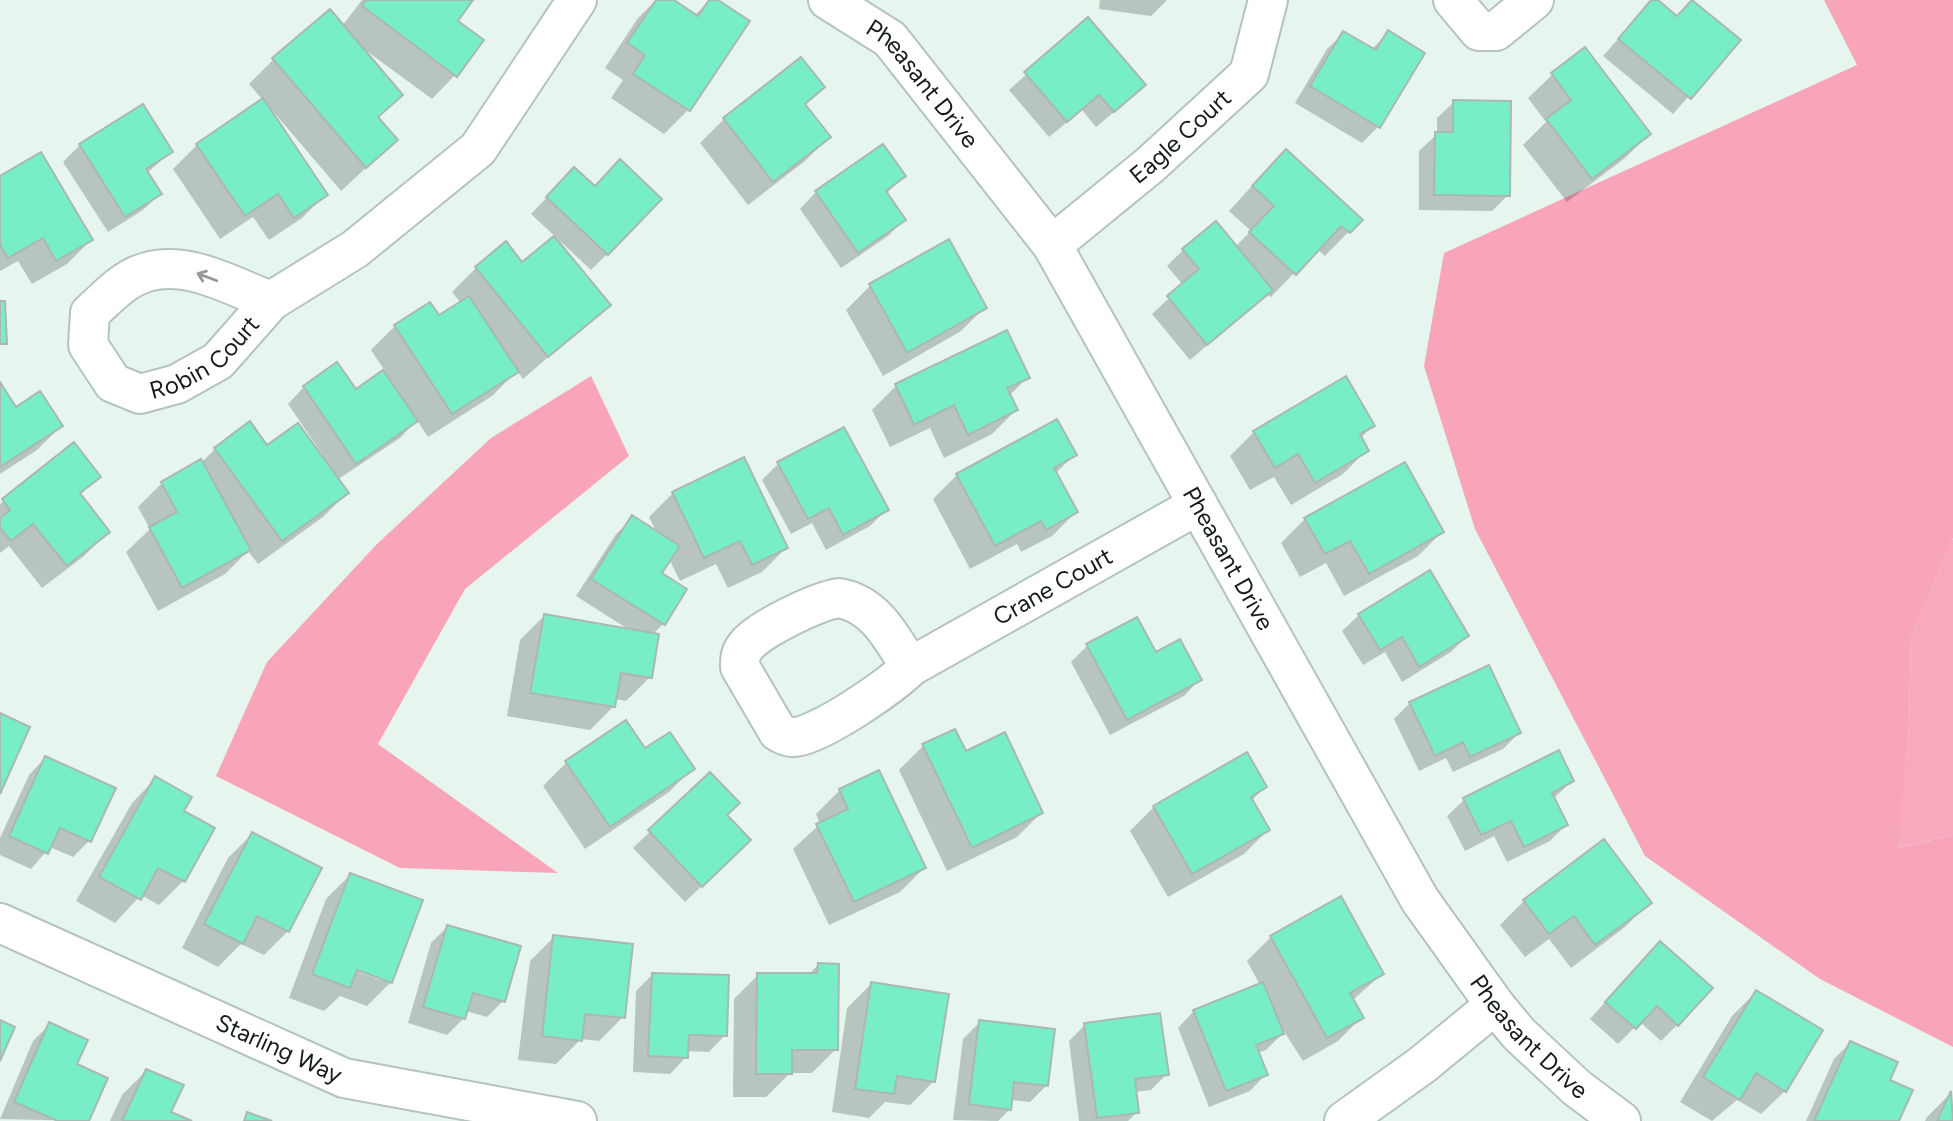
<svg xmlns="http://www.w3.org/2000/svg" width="1953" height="1121" font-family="Figtree,sans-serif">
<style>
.green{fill:#f9a5b9}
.forest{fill:#f9a9bc}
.shadow{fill:#0003;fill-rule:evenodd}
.building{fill:#77eec8;stroke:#a9b8b2;stroke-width:2}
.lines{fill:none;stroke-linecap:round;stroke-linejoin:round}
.minor-casing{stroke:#b4c3bd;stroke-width:42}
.tertiary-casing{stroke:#b4c3bd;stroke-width:42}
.minor{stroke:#fff;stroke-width:38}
.tertiary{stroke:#fff;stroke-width:38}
.oneway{stroke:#969998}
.labels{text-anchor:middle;stroke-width:6;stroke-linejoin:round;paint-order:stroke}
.street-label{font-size:24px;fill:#161c1a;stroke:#fff}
</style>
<rect width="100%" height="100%" fill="#e6f6ef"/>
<path class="green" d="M 1824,0 L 1953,0 L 1953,538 L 1911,637 L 1909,725 L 1898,848 L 1953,835 L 1953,1047 L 1820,979 L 1645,856 L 1475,529 L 1424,366 L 1444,253 L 1857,65 Z
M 591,376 L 629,456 L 465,589 L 378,744 L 558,873 L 400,868 L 216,776 L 267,662 L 377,544 L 491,438 Z"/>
<path class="forest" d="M 1953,538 L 1953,835 L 1897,848 L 1909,725 L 1911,637 Z"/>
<path class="shadow" d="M 362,0 L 471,0 L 455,21 L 455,75 L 432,99 L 364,49 L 401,95 L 377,119 L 396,140 L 341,191 L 271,109 L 269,111 L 326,194 L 302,218 L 269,240 L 253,217 L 220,239 L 173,169 L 197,145 L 263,100 L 249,84 L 273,60 L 330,12 L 342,26 Z
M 656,0 L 671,0 L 695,15 L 710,0 L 715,0 L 748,22 L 688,110 L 664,134 L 611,98 L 623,80 L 605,68 L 638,18 Z
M 1100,0 L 1167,0 L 1151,16 L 1099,9 Z
M 1653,0 L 1676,18 L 1738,40 L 1673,114 L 1603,56 Z
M 1088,20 L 1127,101 L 1096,127 L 1082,110 L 1049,137 L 1009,90 Z
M 1344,33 L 1371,50 L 1388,33 L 1379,126 L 1362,143 L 1295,103 L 1327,49 Z
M 1552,75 L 1649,134 L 1625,158 L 1567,202 L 1523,145 L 1546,122 L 1528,98 Z
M 823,87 L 804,106 L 829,137 L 805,161 L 748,205 L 700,143 L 724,119 Z
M 1454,102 L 1508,195 L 1492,211 L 1419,210 L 1419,151 L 1437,134 L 1437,118 Z
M 142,107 L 171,152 L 147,173 L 160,194 L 143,210 L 108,232 L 63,162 L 80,145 Z
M 574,169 L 594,188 L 607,254 L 591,270 L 531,214 Z
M 1262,175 L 1360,220 L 1325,256 L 1317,249 L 1271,297 L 1267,294 L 1190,360 L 1152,314 L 1183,285 L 1167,266 L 1183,250 L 1235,247 L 1251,231 L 1229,211 Z
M 904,176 L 886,194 L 904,220 L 888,236 L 841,268 L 800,209 L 816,192 Z
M 0,178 L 91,240 L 67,264 L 32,284 L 18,261 L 0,271 Z
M 522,264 L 608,305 L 523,379 L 517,371 L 492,396 L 428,437 L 417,420 L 400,438 L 337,480 L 347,493 L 323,517 L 258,564 L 248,551 L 225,574 L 158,611 L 126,552 L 150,529 L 138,507 L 162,483 L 201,463 L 215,449 L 267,448 L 322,459 L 324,457 L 288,404 L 304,387 L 355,391 L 385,371 L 371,350 L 395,326 L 439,317 L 461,303 L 452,292 L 476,268 Z
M 870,286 L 985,307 L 961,331 L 883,376 L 846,310 Z
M 1028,377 L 1009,396 L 1016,410 L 992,434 L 944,458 L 930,428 L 890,447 L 872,410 L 896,386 Z
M 0,385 L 16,409 L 61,426 L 37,450 L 0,474 Z
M 1373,425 L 1360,439 L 1367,450 L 1343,474 L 1291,505 L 1274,477 L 1250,490 L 1230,456 L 1254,432 Z
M 1074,455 L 1055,474 L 1076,512 L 1052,536 L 1021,552 L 1017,544 L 970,569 L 933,499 L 957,475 Z
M 778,464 L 886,510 L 870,526 L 826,550 L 812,523 L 791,534 L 762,480 Z
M 99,476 L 79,496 L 108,532 L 84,556 L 42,588 L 9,546 L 0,553 L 0,504 L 4,501 Z
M 673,493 L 786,548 L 762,572 L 728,588 L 716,564 L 680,581 L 669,559 L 660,574 L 685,589 L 663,624 L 653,634 L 650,677 L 626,701 L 615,699 L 614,706 L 590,730 L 507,716 L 520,640 L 544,616 L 631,631 L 576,596 L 616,534 L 633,518 L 657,533 L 649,517 Z
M 1305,519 L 1442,532 L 1418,556 L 1344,596 L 1326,563 L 1300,577 L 1281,543 Z
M 1359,615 L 1467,636 L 1451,652 L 1402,682 L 1385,652 L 1363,665 L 1342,631 Z
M 1087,646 L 1156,654 L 1200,679 L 1184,696 L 1110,735 L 1071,662 Z
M 1410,703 L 1519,733 L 1503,749 L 1453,772 L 1446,758 L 1419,771 L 1394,719 Z
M 923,746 L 965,753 L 1041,813 L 1017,837 L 947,871 L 899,770 Z
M 1558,753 L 1572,781 L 1553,799 L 1566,825 L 1550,841 L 1507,862 L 1494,836 L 1465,851 L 1447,816 L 1464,800 Z
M 45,758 L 89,841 L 73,857 L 50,847 L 31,869 L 0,855 L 0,838 L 29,775 Z
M 567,762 L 693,768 L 669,792 L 585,849 L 543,786 Z
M 710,774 L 725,816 L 733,856 L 685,902 L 633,848 Z
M 155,779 L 182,812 L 213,829 L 183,881 L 159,905 L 141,895 L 115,923 L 76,901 L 132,803 Z
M 1265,787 L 1251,801 L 1268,830 L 1244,854 L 1168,897 L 1130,831 L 1154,807 Z
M 840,790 L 924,868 L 900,892 L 829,925 L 793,849 L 820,824 L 816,814 Z
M 252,834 L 288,931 L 264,955 L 241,944 L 218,967 L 182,948 L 228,858 Z
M 350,875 L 391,982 L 367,1006 L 340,996 L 324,1011 L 289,998 L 326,899 ZM 349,965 L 380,976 L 380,980 L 348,968 Z
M 1524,901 L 1649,903 L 1625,927 L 1571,968 L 1549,939 L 1525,957 L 1500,925 Z
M 447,927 L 503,1001 L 487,1017 L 466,1011 L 464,1018 L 447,1035 L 408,1023 L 431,943 Z
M 554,937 L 623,1017 L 599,1041 L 581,1039 L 556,1064 L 518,1060 L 530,961 Z
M 1271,937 L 1382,974 L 1353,1000 L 1362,1017 L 1338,1041 L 1303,1061 L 1276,1019 L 1282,1034 L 1266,1050 L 1258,1053 L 1266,1074 L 1250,1091 L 1209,1107 L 1178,1028 L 1194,1011 L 1260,985 L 1247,961 Z
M 1644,959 L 1677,1025 L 1661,1041 L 1640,1022 L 1618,1044 L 1590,1019 Z
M 818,965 L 836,1049 L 812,1073 L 790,1073 L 766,1097 L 733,1097 L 734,999 L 758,975 L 808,975 Z
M 653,974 L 725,1035 L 709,1052 L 687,1051 L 686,1057 L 670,1074 L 633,1072 L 636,991 Z
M 871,984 L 934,1081 L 910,1105 L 885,1102 L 869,1118 L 832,1112 L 847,1008 Z
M 1756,992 L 1785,1091 L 1761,1114 L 1737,1100 L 1712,1121 L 1680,1102 L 1732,1016 Z
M 980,1022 L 1046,1086 L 1030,1102 L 1011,1100 L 1010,1109 L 998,1121 L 953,1120 L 963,1039 Z
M 50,1024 L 75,1065 L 87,1121 L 0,1119 L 33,1041 Z
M 1085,1025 L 1167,1074 L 1151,1090 L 1135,1092 L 1137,1112 L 1128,1121 L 1079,1121 L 1069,1041 Z
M 1850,1043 L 1897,1121 L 1806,1121 L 1834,1059 Z
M 146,1071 L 169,1112 L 188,1121 L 110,1121 L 122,1095 Z
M 1951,1093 L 1953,1121 L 1925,1121 L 1927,1117 Z"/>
<path class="building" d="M 366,0 L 473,0 L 458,21 L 484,40 L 457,77 L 362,6 Z
M 656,0 L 674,0 L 698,16 L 709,0 L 718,0 L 750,21 L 690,111 L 633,74 L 645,55 L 627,43 Z
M 1651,0 L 1658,0 L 1677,16 L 1692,0 L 1741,40 L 1691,99 L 1618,39 Z
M 330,9 L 403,95 L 378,117 L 398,140 L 366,168 L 272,58 Z
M 1088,17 L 1146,85 L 1114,112 L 1099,95 L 1067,122 L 1024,72 Z
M 1388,30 L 1425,53 L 1380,128 L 1310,86 L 1343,31 L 1376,50 Z
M 1585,47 L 1651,134 L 1592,179 L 1546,119 L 1571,100 L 1551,73 Z
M 801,57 L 825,87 L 805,104 L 831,137 L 773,182 L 723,118 Z
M 263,98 L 328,195 L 294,218 L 278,194 L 245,216 L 196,144 Z
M 1453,100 L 1511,101 L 1510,196 L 1434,195 L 1435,132 L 1453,132 Z
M 143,104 L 173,152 L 146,169 L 162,194 L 125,217 L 79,144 Z
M 883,144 L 906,176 L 886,191 L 906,220 L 858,253 L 815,191 Z
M 1286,149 L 1363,220 L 1350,233 L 1341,226 L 1296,275 L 1249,232 L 1274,206 L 1252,186 Z
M 41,152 L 93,240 L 56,261 L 43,238 L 8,258 L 0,245 L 0,176 Z
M 620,159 L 662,199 L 608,255 L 546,197 L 574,167 L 595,186 Z
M 1216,221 L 1273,290 L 1207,345 L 1167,296 L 1199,269 L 1182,249 Z
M 554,236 L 611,305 L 548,357 L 475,267 L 506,241 L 522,262 Z
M 949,239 L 987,308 L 907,353 L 869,284 Z
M 469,296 L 519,372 L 452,414 L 394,325 L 430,302 L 439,315 Z
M 0,301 L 5,301 L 7,344 L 0,344 Z
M 1007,330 L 1030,378 L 1007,388 L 1018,410 L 968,435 L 954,405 L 914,425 L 895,384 Z
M 337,362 L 356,389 L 383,370 L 418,421 L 356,464 L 303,386 Z
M 1346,376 L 1375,426 L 1360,434 L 1369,451 L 1315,483 L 1298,454 L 1275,468 L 1253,431 Z
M 0,382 L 16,407 L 40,391 L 63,426 L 0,467 Z
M 1057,419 L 1077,455 L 1054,468 L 1078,512 L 1046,530 L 1041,521 L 995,546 L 956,474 Z
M 250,421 L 267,445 L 298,423 L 349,493 L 282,541 L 214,448 Z
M 844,427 L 889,510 L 843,535 L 829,508 L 808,519 L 777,462 Z
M 74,442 L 101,477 L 80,493 L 110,532 L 67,566 L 33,524 L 11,541 L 0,528 L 0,518 L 10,510 L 2,499 Z
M 744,457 L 788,548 L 752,565 L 740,541 L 704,558 L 672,492 Z
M 201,459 L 251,550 L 182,588 L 149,527 L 177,512 L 161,482 Z
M 1405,462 L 1444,532 L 1369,574 L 1350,541 L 1325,554 L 1304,518 Z
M 632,515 L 680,546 L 662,573 L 687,589 L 665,625 L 591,579 Z
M 1430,570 L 1469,636 L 1419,667 L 1402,637 L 1380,650 L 1358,614 Z
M 544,614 L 659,634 L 652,678 L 621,673 L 615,707 L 530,693 Z
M 1137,617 L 1156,652 L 1180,639 L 1202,680 L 1127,720 L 1086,644 Z
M 1489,665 L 1521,733 L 1470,757 L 1463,742 L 1435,756 L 1409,702 Z
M 0,713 L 30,727 L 0,794 Z
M 626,720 L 645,748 L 670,732 L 695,769 L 610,827 L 565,761 Z
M 955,729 L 966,751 L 1005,732 L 1043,813 L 972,848 L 922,744 Z
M 1559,750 L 1574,781 L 1552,793 L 1568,825 L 1524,847 L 1511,821 L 1481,835 L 1463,798 Z
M 1247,752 L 1267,787 L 1251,797 L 1270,830 L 1192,874 L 1153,806 Z
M 45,756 L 116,788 L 91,842 L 60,828 L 48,854 L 9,836 Z
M 879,770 L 926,868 L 854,902 L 816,824 L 848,809 L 839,789 Z
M 710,772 L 740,803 L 727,815 L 751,840 L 702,887 L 648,830 Z
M 155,776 L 192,797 L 184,811 L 215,828 L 185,882 L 158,868 L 141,900 L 99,877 Z
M 252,832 L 322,868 L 289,932 L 257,916 L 243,944 L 204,924 Z
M 1604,839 L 1652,903 L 1595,945 L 1574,916 L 1549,934 L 1523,900 Z
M 350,873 L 423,900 L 392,983 L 357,970 L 350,988 L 312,974 Z
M 1341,896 L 1384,974 L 1350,993 L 1364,1018 L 1327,1038 L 1270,936 Z
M 447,925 L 521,946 L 505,1002 L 473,993 L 465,1019 L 423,1007 Z
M 553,935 L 633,944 L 625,1018 L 585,1014 L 582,1041 L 542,1036 Z
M 1660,941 L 1713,988 L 1678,1026 L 1657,1006 L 1636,1029 L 1605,1002 Z
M 818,963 L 839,964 L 838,1050 L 792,1050 L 792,1074 L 756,1074 L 757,973 L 817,973 Z
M 652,973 L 729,975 L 727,1036 L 689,1035 L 688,1058 L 648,1056 Z
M 871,982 L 949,994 L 935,1082 L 897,1076 L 894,1094 L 855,1089 Z
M 1263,982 L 1284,1034 L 1256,1045 L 1268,1075 L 1226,1091 L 1193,1010 Z
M 1756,990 L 1823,1030 L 1786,1092 L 1756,1073 L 1740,1100 L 1703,1077 Z
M 1160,1013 L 1169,1075 L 1135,1079 L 1139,1113 L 1097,1118 L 1084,1023 Z
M 0,1020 L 15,1027 L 0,1061 Z
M 979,1020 L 1055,1029 L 1048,1086 L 1014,1082 L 1011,1110 L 969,1104 Z
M 49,1022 L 88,1040 L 77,1064 L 108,1078 L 89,1121 L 58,1121 L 14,1102 Z
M 1850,1041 L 1898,1062 L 1890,1080 L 1913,1090 L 1899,1121 L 1814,1121 Z
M 146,1069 L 184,1085 L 171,1112 L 192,1121 L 122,1121 Z
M 1951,1091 L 1953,1121 L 1937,1121 Z
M 247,1112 L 272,1121 L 244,1121 Z"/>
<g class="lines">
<defs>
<g id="minor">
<path d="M 1453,0 L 1479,31 L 1496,31 L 1534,0"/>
<path id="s1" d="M 1052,245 L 1150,165 L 1249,74 L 1268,0"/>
<path id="s2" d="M 271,301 C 233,287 189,260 147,272 C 124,278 107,298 90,313 L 88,345 L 113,383 L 140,394 L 177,384 L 218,361 L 271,301 L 355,249 L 478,149 L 577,0"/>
<path d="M 839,598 C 875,604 892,638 910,667 C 893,685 816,738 793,737 C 787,737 782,734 778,732 L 740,667 C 740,659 740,653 746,646 C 759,629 818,601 839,598 Z"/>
<path id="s3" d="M 910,667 L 1198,505"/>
<path id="s4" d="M 0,923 L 344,1078 L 577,1121"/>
<path d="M 1344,1121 L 1422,1065 L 1495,1005"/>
</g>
<g id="tertiary">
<path id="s5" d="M 828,0 L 890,39 L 1052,245 L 1420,900 L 1495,1005 L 1519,1034 L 1577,1088 L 1621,1121"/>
</g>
</defs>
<use href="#minor" class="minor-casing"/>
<use href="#tertiary" class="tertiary-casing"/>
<use href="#minor" class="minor"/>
<use href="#tertiary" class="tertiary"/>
</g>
<defs><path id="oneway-shaft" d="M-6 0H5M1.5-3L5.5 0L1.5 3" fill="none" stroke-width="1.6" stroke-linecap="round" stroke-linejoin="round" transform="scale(1.75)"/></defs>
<use class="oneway" href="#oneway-shaft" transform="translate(207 277) rotate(-159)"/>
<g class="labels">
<g class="street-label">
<text dy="8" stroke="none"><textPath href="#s5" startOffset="128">Pheasant Drive</textPath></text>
<text dy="8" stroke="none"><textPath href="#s1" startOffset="168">Eagle Court</textPath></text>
<text dy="8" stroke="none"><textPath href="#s2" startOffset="383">Robin Court</textPath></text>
<text dy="8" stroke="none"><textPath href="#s5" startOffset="695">Pheasant Drive</textPath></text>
<text dy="8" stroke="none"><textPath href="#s3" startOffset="164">Crane Court</textPath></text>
<text dy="8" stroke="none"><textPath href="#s5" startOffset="1262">Pheasant Drive</textPath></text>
<text dy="8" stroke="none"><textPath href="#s4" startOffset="306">Starling Way</textPath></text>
</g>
</g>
</svg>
